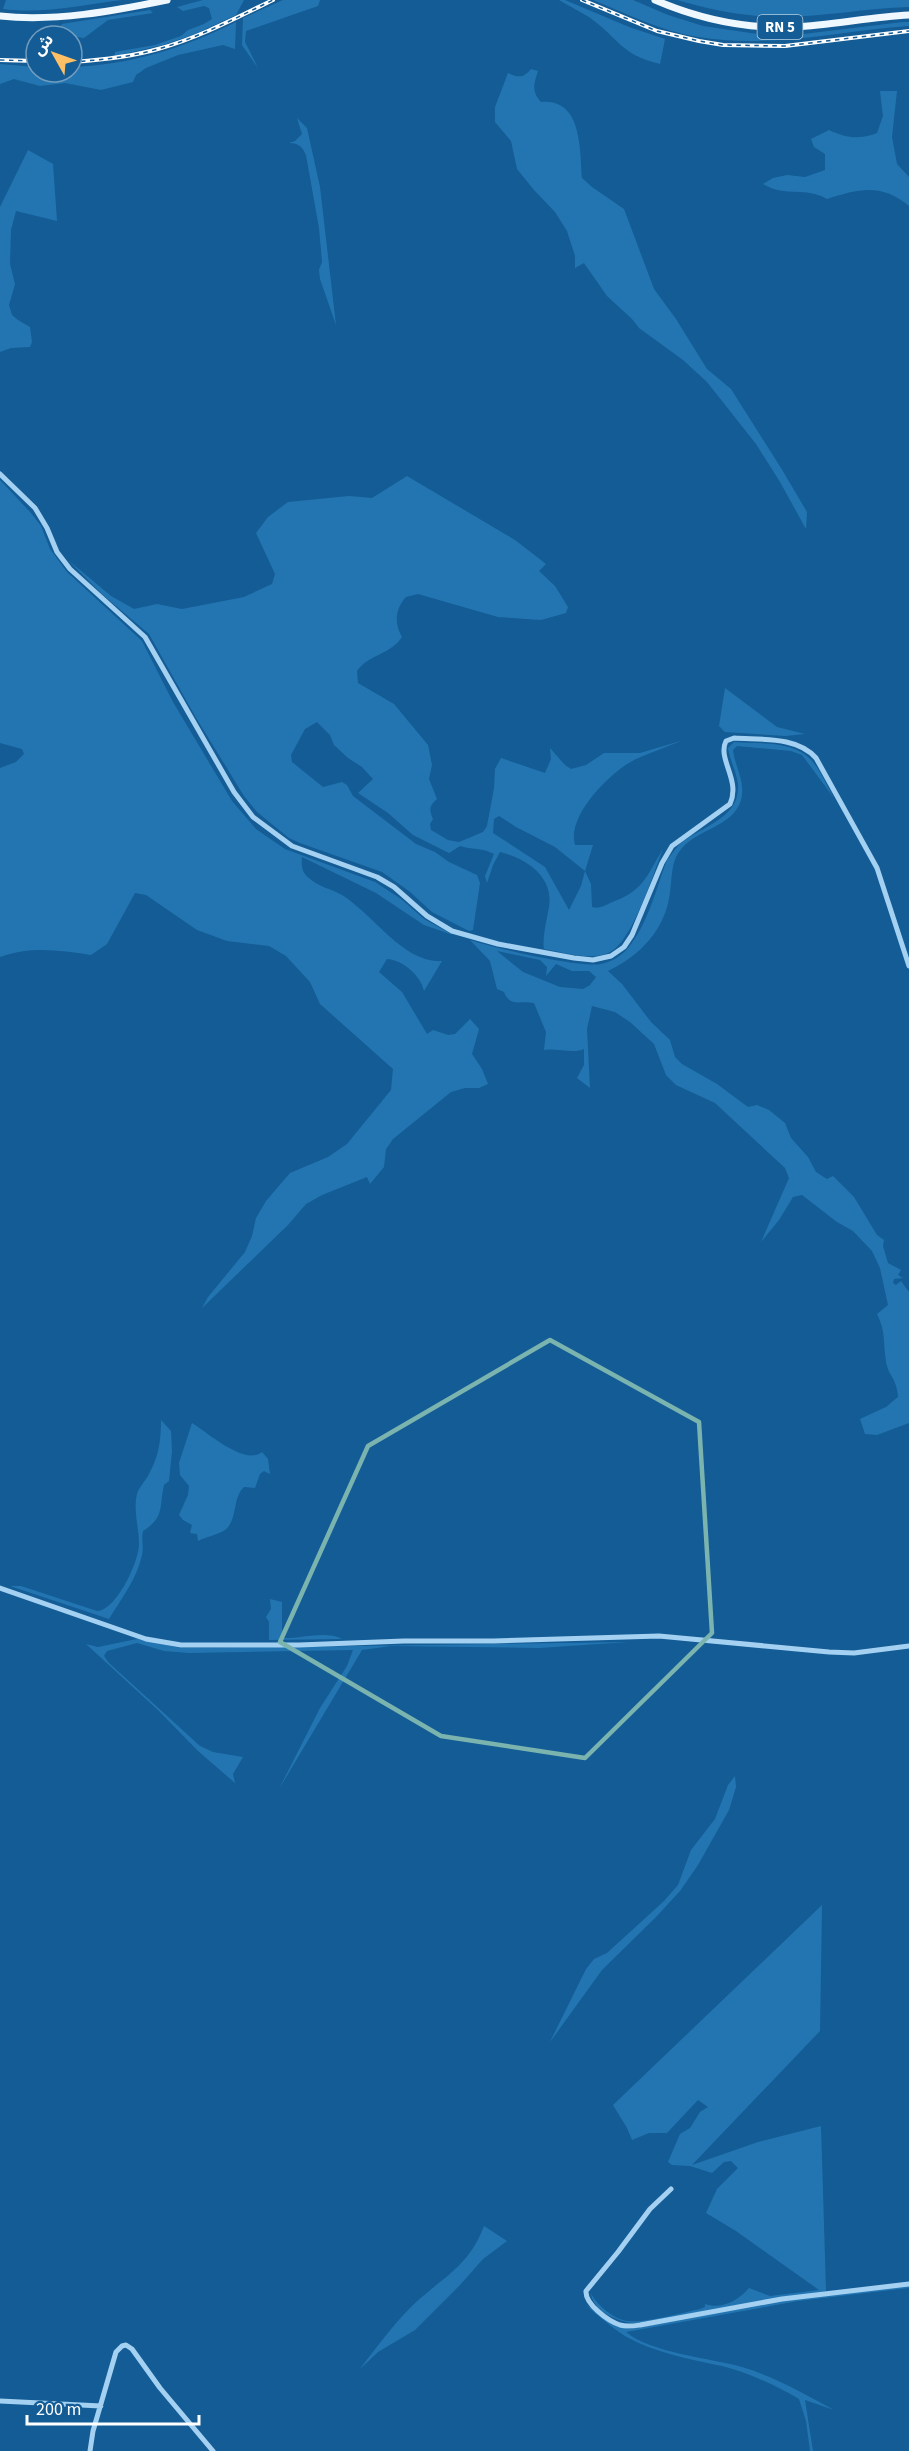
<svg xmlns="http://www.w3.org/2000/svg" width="909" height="2451" font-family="'Source Sans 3','Noto Sans Arabic',sans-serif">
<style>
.green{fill:#2375b2;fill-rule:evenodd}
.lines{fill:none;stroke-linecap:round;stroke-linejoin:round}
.minor{stroke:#a4d1f2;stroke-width:5}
.major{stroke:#eff7ff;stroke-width:7}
.rail-casing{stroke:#fff;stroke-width:4}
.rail{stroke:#145c95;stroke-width:1.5;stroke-dasharray:4.5;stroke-linecap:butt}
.marked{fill:none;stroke:#7bb4af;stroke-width:4.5;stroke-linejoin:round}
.labels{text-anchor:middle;stroke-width:4.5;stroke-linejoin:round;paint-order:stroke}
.shield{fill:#145c95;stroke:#b8cedf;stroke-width:1.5}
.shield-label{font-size:15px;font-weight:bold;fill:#fff}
</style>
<rect width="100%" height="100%" fill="#145c95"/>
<path class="green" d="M 6,0 L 122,0 C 82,5 44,14 3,9 Z
M 203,0 L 244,0 L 236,15 L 195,34 L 163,45 L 115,56 L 115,52 L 155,45 L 181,36 L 188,30 L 204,24 L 212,19 L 209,8 L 204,6 L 183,11 L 177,7 Z
M 283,0 L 320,0 L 318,6 L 246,31 L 245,42 L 258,68 L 242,45 L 243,18 Z
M 559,0 L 565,0 L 629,27 L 665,39 L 660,64 C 619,54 619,38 589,17 C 579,11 569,6 559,0 Z
M 593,0 L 633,0 L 668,15 L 703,26 L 764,35 L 795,35 L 903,22 L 909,22 L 909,26 C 838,31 770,49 698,37 C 661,31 627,14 593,0 Z
M 677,0 L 909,0 L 909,7 C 866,8 824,17 781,17 C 746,17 711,10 677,0 Z
M 150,10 L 153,13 L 108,20 L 84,38 L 68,36 L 59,28 L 62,24 Z
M 236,22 L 235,49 L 223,45 L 178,55 L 146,68 L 136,75 L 133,82 L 101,90 L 65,83 L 40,86 L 14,79 L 0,84 L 0,64 L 36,67 L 36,72 L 72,72 L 72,67 C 130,65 184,48 236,22 Z
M 531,69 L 538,71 C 534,84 531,91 541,102 C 582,98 580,149 582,178 L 592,187 L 624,209 L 654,289 L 676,319 L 707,369 L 731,389 L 781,468 L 807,512 L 806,529 L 780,482 L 756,444 L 707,382 L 683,360 L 639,328 L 632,319 L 607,296 L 584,263 L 575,268 L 575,256 L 567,231 L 555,212 L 534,190 L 517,169 L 511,141 L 495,122 L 495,107 L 508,73 C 518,78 524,78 531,69 Z
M 880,91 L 897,91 L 892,137 L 897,164 L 909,177 L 909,206 C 881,183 859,189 827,199 C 805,186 787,198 763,184 L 773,178 L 787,175 L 805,177 L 825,170 L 825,154 L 814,147 L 811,139 L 829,130 C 846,138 859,140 877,133 L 883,116 Z
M 297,118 L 307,128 L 320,187 L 336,325 L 320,279 L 319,270 L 322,262 L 319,228 L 306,155 C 302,146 298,143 289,143 L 295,141 L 302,134 Z
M 28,150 L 53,164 L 57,221 L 16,211 L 11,230 L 10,264 L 15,284 L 9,305 L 12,315 L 18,320 L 30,327 L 32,342 L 30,347 L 11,348 L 0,352 L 0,207 Z
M 407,476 L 515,540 L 546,564 L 539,571 L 555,586 L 568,607 L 566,613 L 541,620 L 498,617 L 418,594 L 406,597 C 395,609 394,623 402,637 C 390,655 369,654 357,671 L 358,683 L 394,704 L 428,745 L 432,765 L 429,779 L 437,799 C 429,806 429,810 433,819 L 430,824 L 431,830 L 448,840 L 459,842 L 483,832 L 487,826 L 494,788 L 495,769 L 501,758 L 545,773 L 551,759 L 550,748 L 565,765 L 571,769 L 586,765 L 604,753 L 640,753 L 684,740 C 668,746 652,752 636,759 C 611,771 566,816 575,845 L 593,845 L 585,871 L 591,884 L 592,907 C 599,909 604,906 610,903 C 645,890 645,878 663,849 C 653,874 632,944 608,953 C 589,961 563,952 544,949 C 542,939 547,918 549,907 C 554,876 525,858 500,852 L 493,865 L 487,883 L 485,876 L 494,854 C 480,847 473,850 460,846 L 449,853 L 413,835 L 388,813 L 358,793 L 373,779 L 362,767 L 348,758 L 334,745 L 330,735 L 317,722 L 305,729 L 291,755 L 292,762 L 323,787 L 342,782 L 347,785 L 353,796 L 416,844 L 435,852 L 449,862 L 477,875 L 480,883 L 473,930 L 469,931 L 432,912 L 409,891 L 382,872 L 300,843 L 289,838 L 257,812 L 244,796 L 195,716 L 149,634 L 103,595 L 68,560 L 111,596 L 134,609 L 157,604 L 182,609 L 244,597 L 272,584 L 275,574 L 256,533 L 268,517 L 288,502 L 349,496 L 372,498 ZM 499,816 L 516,827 L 555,847 L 585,871 L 581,886 L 569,910 L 545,867 L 493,833 L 494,819 Z
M 0,480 L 31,513 L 41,526 L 50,549 L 67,572 L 142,641 L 173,702 L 232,801 L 256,829 L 285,849 L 375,882 L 401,899 L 424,919 L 453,935 L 424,925 L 376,893 L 302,857 C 301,865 302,873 309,878 C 318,887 332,889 342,895 C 373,914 404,964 442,961 L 424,991 C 421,976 403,960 387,959 L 379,972 L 402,992 L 427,1034 L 433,1030 L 448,1035 L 455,1034 L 470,1019 L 479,1029 L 472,1054 L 482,1069 L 488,1084 L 479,1088 L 465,1088 L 451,1092 L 393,1139 L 386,1149 L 384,1167 L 370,1184 L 367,1177 L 322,1195 L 306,1204 L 288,1225 L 202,1308 L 208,1297 L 245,1252 L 252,1236 L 256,1218 L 266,1201 L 290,1173 L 328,1157 L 347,1144 L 391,1090 L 393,1069 L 320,1004 L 310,982 L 286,956 L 269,946 L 227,941 L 197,930 L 146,895 L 135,893 L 107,944 L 91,955 C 59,950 31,946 0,957 L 0,768 L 16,762 L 24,754 L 22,749 L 0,743 Z
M 725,688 L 777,727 L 805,734 L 785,736 L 725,732 L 719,726 Z
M 734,742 C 759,744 794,740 812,761 C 821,771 827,786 834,798 L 802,755 L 791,751 L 737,746 L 733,750 C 735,767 746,783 741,800 C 733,828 694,829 679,852 C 671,863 672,879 670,892 C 666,929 640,956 608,971 L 622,984 L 651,1022 L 670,1040 L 675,1057 L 682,1064 L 717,1084 L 748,1107 L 757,1105 L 769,1110 L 785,1123 L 791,1138 L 808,1157 L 816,1172 L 827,1179 L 833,1176 L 854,1197 L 877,1235 L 884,1240 L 883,1246 L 888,1263 L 901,1270 L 898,1275 L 903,1278 L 894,1279 L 893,1283 L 896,1285 L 901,1281 L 909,1292 L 909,1423 L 877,1435 L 865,1434 L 860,1419 L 886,1407 L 898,1397 C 897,1378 888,1376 886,1361 C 883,1344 886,1331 877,1314 L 888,1305 L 880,1268 L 872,1251 L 853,1231 L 837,1222 L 802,1195 L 793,1197 L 779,1220 L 761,1242 L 789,1178 L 785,1168 L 715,1103 L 676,1085 L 666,1075 L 654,1044 L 630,1022 L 615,1012 L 592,1006 L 587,1029 L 590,1088 L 577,1078 L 584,1065 L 584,1049 C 574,1054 557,1048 544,1050 L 546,1032 L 534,1003 C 522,1000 510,1008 504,992 L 497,989 L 490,961 L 470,940 C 494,948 579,968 601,964 C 611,962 622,956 628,948 C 648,924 656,889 667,860 C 672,854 676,847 682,842 C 701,828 738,817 738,789 C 739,776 730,762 728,748 ZM 497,951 L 540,960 L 547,967 L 546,976 L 556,964 L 572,971 L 589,971 L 596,977 L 590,985 L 583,989 L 560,987 L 523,972 Z
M 161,1420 L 171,1431 L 172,1451 L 169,1481 L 164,1485 C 159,1507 165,1517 143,1531 C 141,1539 144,1547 142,1555 C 137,1579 121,1599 109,1619 L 10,1586 L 21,1586 L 97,1611 C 116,1611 139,1562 139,1544 C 139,1527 133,1511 137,1494 C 139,1487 146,1480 149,1474 C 159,1456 161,1440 161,1420 Z
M 192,1423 C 208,1433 245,1466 262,1452 L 268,1459 L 270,1474 L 264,1471 L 260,1474 L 255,1488 L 244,1487 C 232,1498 238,1520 225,1530 C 217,1535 206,1537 198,1541 L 197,1534 L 190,1533 L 192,1525 L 183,1520 L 179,1515 L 188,1495 L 189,1486 L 180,1475 L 179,1463 Z
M 270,1599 L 282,1602 L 282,1638 C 301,1639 325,1630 342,1639 L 269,1640 L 269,1622 L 266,1617 L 271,1609 Z
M 137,1639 L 181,1648 L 212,1648 L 629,1642 L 539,1648 L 391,1646 L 362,1650 L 279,1789 L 320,1708 L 347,1666 L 353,1650 L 189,1653 L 164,1651 L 137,1643 L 107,1651 L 104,1656 L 109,1663 L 200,1746 L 213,1752 L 243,1757 L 233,1774 L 235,1783 L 198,1751 L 159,1711 L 86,1644 L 98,1647 Z
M 735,1776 L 736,1787 L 729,1810 L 698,1865 L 680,1891 L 656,1917 L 602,1970 L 550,2042 L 586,1969 L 594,1959 L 607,1953 L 664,1901 L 678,1885 L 691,1850 L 715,1819 L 728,1785 Z
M 822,1905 L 820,2031 L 692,2165 L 758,2142 L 821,2126 L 826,2291 L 637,2323 C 621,2324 592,2311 591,2293 C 596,2305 615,2320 628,2321 C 646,2323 681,2313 700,2309 L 705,2307 L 705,2304 C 722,2310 739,2300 749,2288 L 770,2296 L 819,2290 L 736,2231 L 706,2213 L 717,2189 L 738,2168 L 731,2161 L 724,2162 L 712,2173 L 690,2166 L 672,2165 L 668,2162 L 680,2134 L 690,2128 L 700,2112 L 708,2107 L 698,2100 L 667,2133 L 649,2133 L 632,2140 L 627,2128 L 613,2105 Z
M 484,2226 L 507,2241 L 483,2259 L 460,2285 L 415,2330 L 378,2352 L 360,2369 C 376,2348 392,2326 410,2308 C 440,2278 468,2269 484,2226 Z
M 909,2286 L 909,2288 L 798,2301 L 626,2332 C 651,2353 710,2358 742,2367 C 773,2376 805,2394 834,2410 L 805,2400 L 813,2451 L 810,2451 L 806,2421 L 799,2399 C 775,2385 749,2373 722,2366 C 689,2359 655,2353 625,2336 C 611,2327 597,2315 585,2304 L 613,2325 L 629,2329 L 782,2301 Z"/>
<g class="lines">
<path class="minor" d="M 0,474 L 35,508 L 47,528 L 57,552 L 70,569 L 145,637 L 234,792 L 253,817 L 292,846 L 377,877 L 394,887 L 427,916 L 452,931 L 498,944 L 574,958 L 593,960 L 611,956 L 624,947 L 632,935 L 662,863 L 672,846 L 730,804 C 741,780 717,759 726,741 L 734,738 C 761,740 797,736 816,758 L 877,868 L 909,966
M 0,1588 L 146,1639 L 181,1645 L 299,1645 L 404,1641 L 494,1641 L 659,1636 L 829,1652 L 854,1653 L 909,1646
M 671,2189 L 650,2209 L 618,2252 L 586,2291 C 585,2304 608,2321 620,2325 C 627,2327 633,2326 640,2325 L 782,2299 L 909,2284
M 0,2401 L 101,2406
M 90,2451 L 93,2431 L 116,2352 L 122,2346 L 126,2345 L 132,2349 L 160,2388 L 213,2451"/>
<path class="major" d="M 655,0 C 699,19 746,29 794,27 C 832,25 871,17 909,15
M 0,16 C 55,22 113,11 167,0"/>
<defs>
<path id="rail" d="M 582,0 L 657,31 L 699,41 L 723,45 L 785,46 L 909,31
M 0,60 L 36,61
M 72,62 C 101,60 130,57 158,49 C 198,38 236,18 273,0"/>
</defs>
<use href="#rail" class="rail-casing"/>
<use href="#rail" class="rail"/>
</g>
<path class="marked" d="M 550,1340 L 699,1422 L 712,1633 L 585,1758 L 441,1736 L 280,1642 L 368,1446 Z"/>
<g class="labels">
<rect class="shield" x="757.5" y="15" width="45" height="24" rx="4.5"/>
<g class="shield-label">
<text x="780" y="32">RN 5</text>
</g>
</g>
<g transform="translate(54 54) rotate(310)"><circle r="28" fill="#145c95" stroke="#729dbf" stroke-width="1.5"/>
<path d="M0-4.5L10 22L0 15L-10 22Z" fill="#ffc065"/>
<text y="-9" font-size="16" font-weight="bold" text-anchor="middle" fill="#ffffff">ش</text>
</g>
<path d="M27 2415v9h172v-9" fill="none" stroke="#ffffff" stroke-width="3"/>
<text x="36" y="2415" font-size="18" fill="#ffffff" stroke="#145c95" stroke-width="4.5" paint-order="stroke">200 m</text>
</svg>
